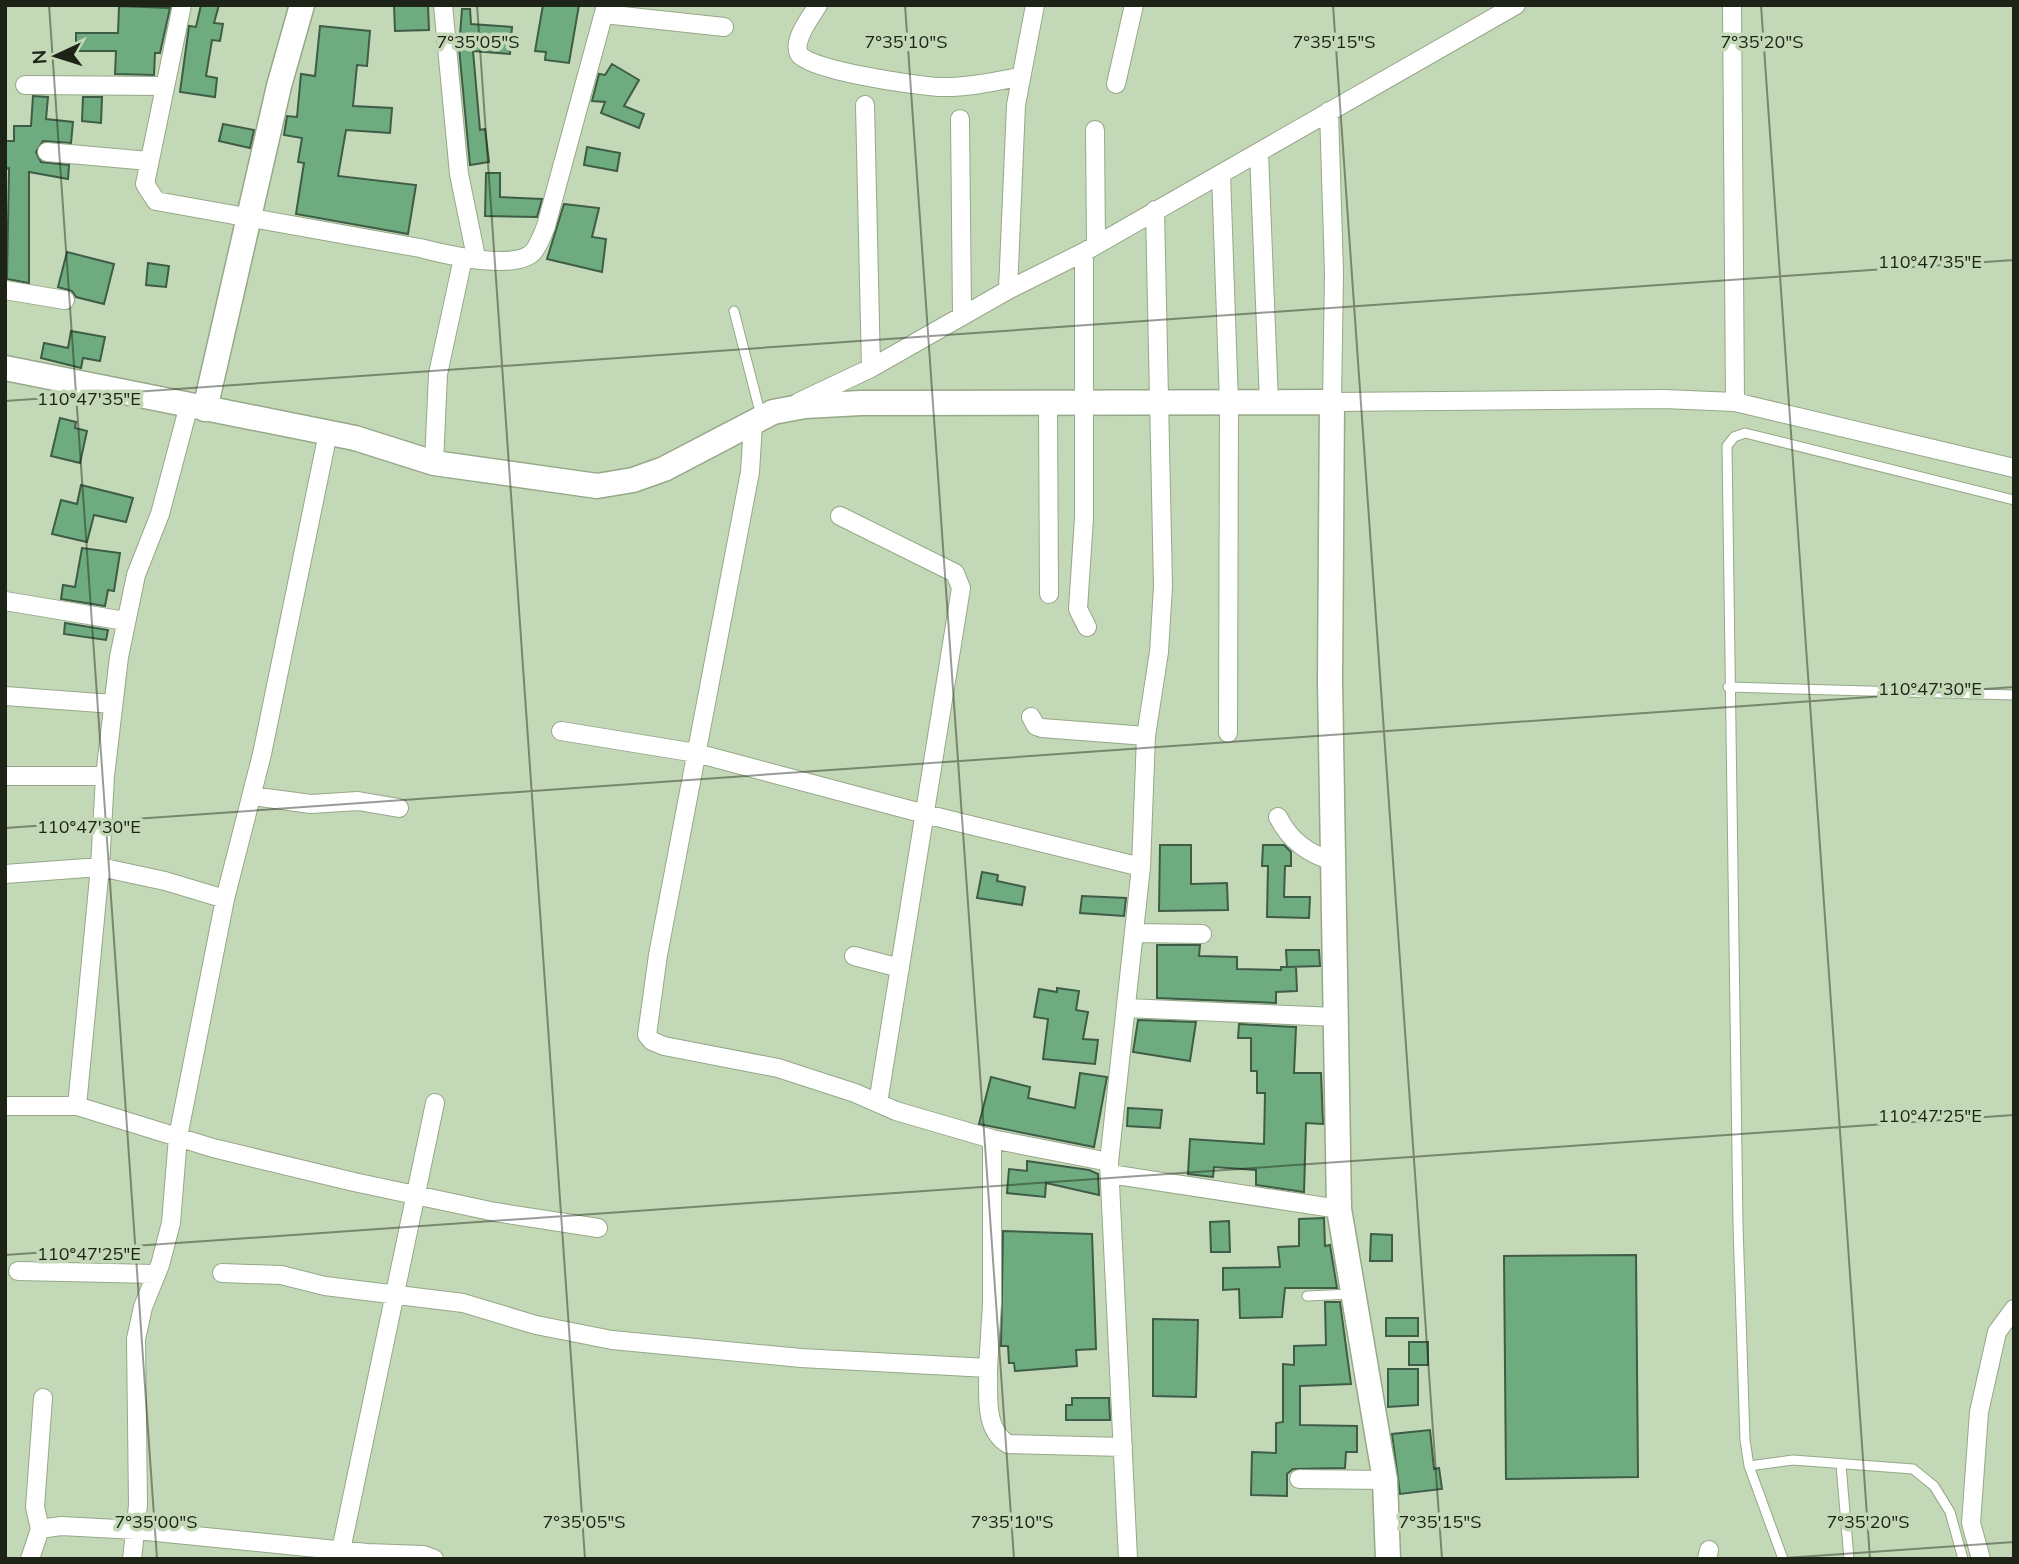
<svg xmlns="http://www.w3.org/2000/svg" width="2019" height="1564" font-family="Mulish,sans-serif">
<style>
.building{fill:#6eac80;stroke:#3e5c46;stroke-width:2}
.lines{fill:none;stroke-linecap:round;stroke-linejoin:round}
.lane-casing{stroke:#95a888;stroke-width:11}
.street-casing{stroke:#95a888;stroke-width:20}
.secondary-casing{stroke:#95a888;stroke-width:27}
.lane{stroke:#fff;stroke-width:9}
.street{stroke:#fff;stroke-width:18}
.secondary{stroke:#fff;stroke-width:24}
.ticks{fill:none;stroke:#1d2417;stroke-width:2;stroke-opacity:0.45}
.ticks-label{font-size:18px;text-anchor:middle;fill:#1d2417;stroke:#c3d8b6;stroke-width:7;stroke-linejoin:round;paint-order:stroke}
</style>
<rect width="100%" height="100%" fill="#c3d8b6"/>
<path class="building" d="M 201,5 L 219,5 L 214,23 L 223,24 L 220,41 L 212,40 L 206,76 L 217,78 L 215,97 L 180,92 L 189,26 L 196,27 Z
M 394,5 L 428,5 L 429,30 L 395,31 Z
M 543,5 L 579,5 L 569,63 L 545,60 L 546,52 L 535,51 Z
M 119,6 L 170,8 L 160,53 L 155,53 L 154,75 L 115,74 L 116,51 L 76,51 L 76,33 L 118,33 Z
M 462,9 L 470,9 L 471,24 L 512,27 L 510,54 L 473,51 L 480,130 L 485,129 L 489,162 L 470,165 L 459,48 Z
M 320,26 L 370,31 L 367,66 L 357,65 L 353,106 L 392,108 L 390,133 L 346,130 L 338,176 L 416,185 L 408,234 L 296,214 L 304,163 L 298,162 L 302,138 L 284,135 L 287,116 L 297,117 L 301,74 L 315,76 Z
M 612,64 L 639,80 L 624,106 L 644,114 L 639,128 L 601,113 L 605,102 L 592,101 L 599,74 L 605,75 Z
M 33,96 L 48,97 L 46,119 L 73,122 L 71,143 L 43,141 L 36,152 L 41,162 L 69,165 L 68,179 L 29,172 L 29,283 L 7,279 L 9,168 L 5,169 L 5,141 L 14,141 L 14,126 L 31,126 Z
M 83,97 L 102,97 L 101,123 L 82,121 Z
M 223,124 L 254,130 L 250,148 L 219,141 Z
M 587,147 L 620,153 L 617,171 L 584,165 Z
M 486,173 L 500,173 L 500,197 L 542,199 L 537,217 L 485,216 Z
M 564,204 L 599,208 L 592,237 L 606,239 L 602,272 L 547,259 Z
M 67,252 L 114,264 L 104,304 L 76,297 L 72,291 L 58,287 Z
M 148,263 L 169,266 L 166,287 L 146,285 Z
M 71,331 L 105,337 L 100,361 L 83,358 L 81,368 L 41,358 L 44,343 L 68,348 Z
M 60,418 L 76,422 L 75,428 L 87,431 L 80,463 L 51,456 Z
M 81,485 L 133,498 L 126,522 L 94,515 L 87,542 L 52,534 L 61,500 L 77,504 Z
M 82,548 L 120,553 L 114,591 L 108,590 L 105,606 L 61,599 L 63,585 L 75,587 Z
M 65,623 L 108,630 L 106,640 L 64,634 Z
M 1160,845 L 1191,845 L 1191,884 L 1227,883 L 1228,910 L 1159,911 Z
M 1263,845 L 1284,845 L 1291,852 L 1291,866 L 1285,866 L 1284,897 L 1310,897 L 1309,918 L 1267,917 L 1268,866 L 1262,866 Z
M 982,872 L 998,875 L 997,881 L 1025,887 L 1022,905 L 977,898 Z
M 1082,896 L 1126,898 L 1124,916 L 1080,913 Z
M 1157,945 L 1200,945 L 1199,956 L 1237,957 L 1237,969 L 1281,970 L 1281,967 L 1296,967 L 1297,991 L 1276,992 L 1276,1003 L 1157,998 Z
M 1286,950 L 1319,950 L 1320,966 L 1287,967 Z
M 1057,988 L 1079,991 L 1076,1010 L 1088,1012 L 1083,1039 L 1098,1040 L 1095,1064 L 1043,1059 L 1048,1019 L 1034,1017 L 1039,989 L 1057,992 Z
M 1138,1020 L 1196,1022 L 1190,1061 L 1133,1052 Z
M 1239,1024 L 1296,1027 L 1294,1073 L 1321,1073 L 1323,1124 L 1306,1123 L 1304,1192 L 1256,1185 L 1256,1170 L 1214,1167 L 1213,1177 L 1188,1174 L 1190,1139 L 1264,1144 L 1265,1093 L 1257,1093 L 1257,1071 L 1251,1071 L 1251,1038 L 1238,1038 Z
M 1080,1073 L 1107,1077 L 1094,1147 L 979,1124 L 991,1077 L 1030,1087 L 1028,1098 L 1075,1108 Z
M 1128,1108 L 1162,1110 L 1160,1128 L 1127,1126 Z
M 1027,1161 L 1089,1170 L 1098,1174 L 1099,1195 L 1046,1183 L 1045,1197 L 1007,1193 L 1009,1169 L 1027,1171 Z
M 1324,1218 L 1325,1246 L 1330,1245 L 1337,1288 L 1285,1288 L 1282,1317 L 1240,1318 L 1239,1289 L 1223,1290 L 1223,1268 L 1280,1267 L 1278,1247 L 1299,1246 L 1299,1219 Z
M 1229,1221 L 1230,1252 L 1211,1252 L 1210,1222 Z
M 1003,1231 L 1092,1234 L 1096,1349 L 1076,1350 L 1077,1366 L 1015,1371 L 1014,1363 L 1009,1363 L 1008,1346 L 1001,1346 Z
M 1371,1234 L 1392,1235 L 1392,1261 L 1370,1261 Z
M 1636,1255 L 1638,1477 L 1506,1479 L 1504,1256 Z
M 1325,1302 L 1340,1302 L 1351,1384 L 1300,1386 L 1300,1425 L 1357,1426 L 1357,1452 L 1346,1452 L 1345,1468 L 1293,1469 L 1287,1474 L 1287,1496 L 1251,1495 L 1252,1452 L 1276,1453 L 1276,1423 L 1283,1422 L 1283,1364 L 1294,1365 L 1294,1346 L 1326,1345 Z
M 1386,1318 L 1418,1318 L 1418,1336 L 1386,1336 Z
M 1153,1319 L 1198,1320 L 1196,1397 L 1153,1396 Z
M 1409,1342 L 1428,1342 L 1428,1365 L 1409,1365 Z
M 1388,1369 L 1418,1369 L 1418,1405 L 1388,1407 Z
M 1072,1398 L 1109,1398 L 1110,1420 L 1066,1420 L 1066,1405 L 1072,1405 Z
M 1430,1430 L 1434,1469 L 1439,1468 L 1442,1489 L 1400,1494 L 1392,1434 Z"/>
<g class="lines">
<defs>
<path id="lane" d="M 734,311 L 761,416
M 1728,687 L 2014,695
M 1307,1296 L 1351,1294
M 1841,1465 L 1849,1559
M 1749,1466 L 1793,1460 L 1913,1469 L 1934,1486 L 1950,1512 L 1963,1559
M 1783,1559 L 1749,1466 L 1745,1440 L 1738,1225 L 1727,446 L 1734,437 L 1745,433 L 2014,500"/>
<path id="street" d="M 182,5 L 145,184 L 156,201 L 420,248 C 443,254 517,272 534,251 C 539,244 543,234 546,226 L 606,5
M 443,5 L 459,174 L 476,257
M 818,5 C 811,17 792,40 799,54 C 808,70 917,86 939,87 C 965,88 993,82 1019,77
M 1732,5 L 1735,402
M 604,14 L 724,27
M 1116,84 L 1134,5
M 25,85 L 165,86
M 865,105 L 871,368
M 1329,111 L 1334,272 L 1332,402 L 1664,399 L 1735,402 L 2014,468
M 960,119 L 962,314
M 1095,130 L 1096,245
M 47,152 L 149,161
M 1259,153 L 1269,403
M 1221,174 L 1229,403 L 1228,733
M 1084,252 L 1084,518 L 1078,609 L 1087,627
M 5,290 L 65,300
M 1008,290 L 1084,252 L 1516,5
M 799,402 L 871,368 L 1008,290 L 1016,105 L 1035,5
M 1048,405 L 1049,594
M 753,424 L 750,472 L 658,955 L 647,1035 L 652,1041 L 664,1046 L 778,1068 L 855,1093 L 896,1111 L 992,1139 L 1109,1162
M 434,463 L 438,374 L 463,258
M 840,516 L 955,573 L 961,588 L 878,1103
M 5,601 L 125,621
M 5,696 L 113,704
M 1031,717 L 1036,726 L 1042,728 L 1146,736
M 561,731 L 696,753 L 925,814 L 1141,867 L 1109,1162 L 1128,1559
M 5,776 L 105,776
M 252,796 L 311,804 L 358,801 L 399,808
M 1278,817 C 1290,841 1308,854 1333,861
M 1141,867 L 1146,736 L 1159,652 L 1163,586 L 1155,210
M 5,874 L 100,867 L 165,881 L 225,899
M 1134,933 L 1202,934
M 854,956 L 900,968
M 1126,1008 L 1336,1017
M 5,1106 L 77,1106 L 213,1148 L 354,1182 L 495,1212 L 598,1228
M 77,1106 L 100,867 L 105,776 L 119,657 L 136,575 L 160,514 L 189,405
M 1110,1174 L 1339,1209
M 18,1271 L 155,1274
M 222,1273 L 281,1275 L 325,1286 L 463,1303 L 536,1325 L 612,1340 L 801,1358 L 988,1368 C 989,1395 983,1428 1008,1444 L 1123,1447
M 988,1368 L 992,1303 L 992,1139
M 1299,1479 L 1385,1480
M 40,1529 L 35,1507 L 43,1398
M 341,1550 L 435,1103
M 30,1559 L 40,1529 L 61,1526 L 136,1530 L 367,1553 L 423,1555 L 434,1559
M 132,1559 L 138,1505 L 136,1339 L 143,1307 L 160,1265 L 171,1223 L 178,1137 L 225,899 L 262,754 L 328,433
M 1707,1559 L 1709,1550
M 1981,1559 L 1971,1523 L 1979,1412 L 1997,1332 L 2014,1309"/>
<path id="secondary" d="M 5,368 L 355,438 L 434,463 L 597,486 L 633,480 L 664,469 L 773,412 L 805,406 L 861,403 L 1332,402 L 1330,681 L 1339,1209 L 1385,1480 L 1388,1559
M 205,409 L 279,86 L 302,5"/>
</defs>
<use href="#lane" class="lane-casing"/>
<use href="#street" class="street-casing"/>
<use href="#secondary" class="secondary-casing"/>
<use href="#lane" class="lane"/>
<use href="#street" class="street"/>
<use href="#secondary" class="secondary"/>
</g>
<path class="ticks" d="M 49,5 L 157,1559M 477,5 L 585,1559M 905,5 L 1014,1559M 1333,5 L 1442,1559M 1761,5 L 1870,1559M 5,401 L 2014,260M 5,828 L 2014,687M 5,1255 L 2014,1115M 1771,1559 L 2014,1542"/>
<g class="ticks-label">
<text x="478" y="48">7°35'05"S</text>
<text x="906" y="48">7°35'10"S</text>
<text x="1334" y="48">7°35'15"S</text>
<text x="1762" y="48">7°35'20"S</text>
<text x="1930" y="268">110°47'35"E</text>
<text x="89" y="405">110°47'35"E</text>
<text x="1930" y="695">110°47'30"E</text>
<text x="89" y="833">110°47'30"E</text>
<text x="1930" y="1122">110°47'25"E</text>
<text x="89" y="1260">110°47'25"E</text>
<text x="156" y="1528">7°35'00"S</text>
<text x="584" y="1528">7°35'05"S</text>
<text x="1012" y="1528">7°35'10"S</text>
<text x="1440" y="1528">7°35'15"S</text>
<text x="1868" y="1528">7°35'20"S</text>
</g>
<rect width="2019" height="1564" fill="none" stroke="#1d2417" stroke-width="14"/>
<g transform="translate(56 56) rotate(266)" stroke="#c3d8b6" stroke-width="5" paint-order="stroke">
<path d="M0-5L12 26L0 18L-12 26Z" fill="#1d2417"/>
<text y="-10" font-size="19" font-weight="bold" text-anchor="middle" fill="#1d2417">N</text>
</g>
</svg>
